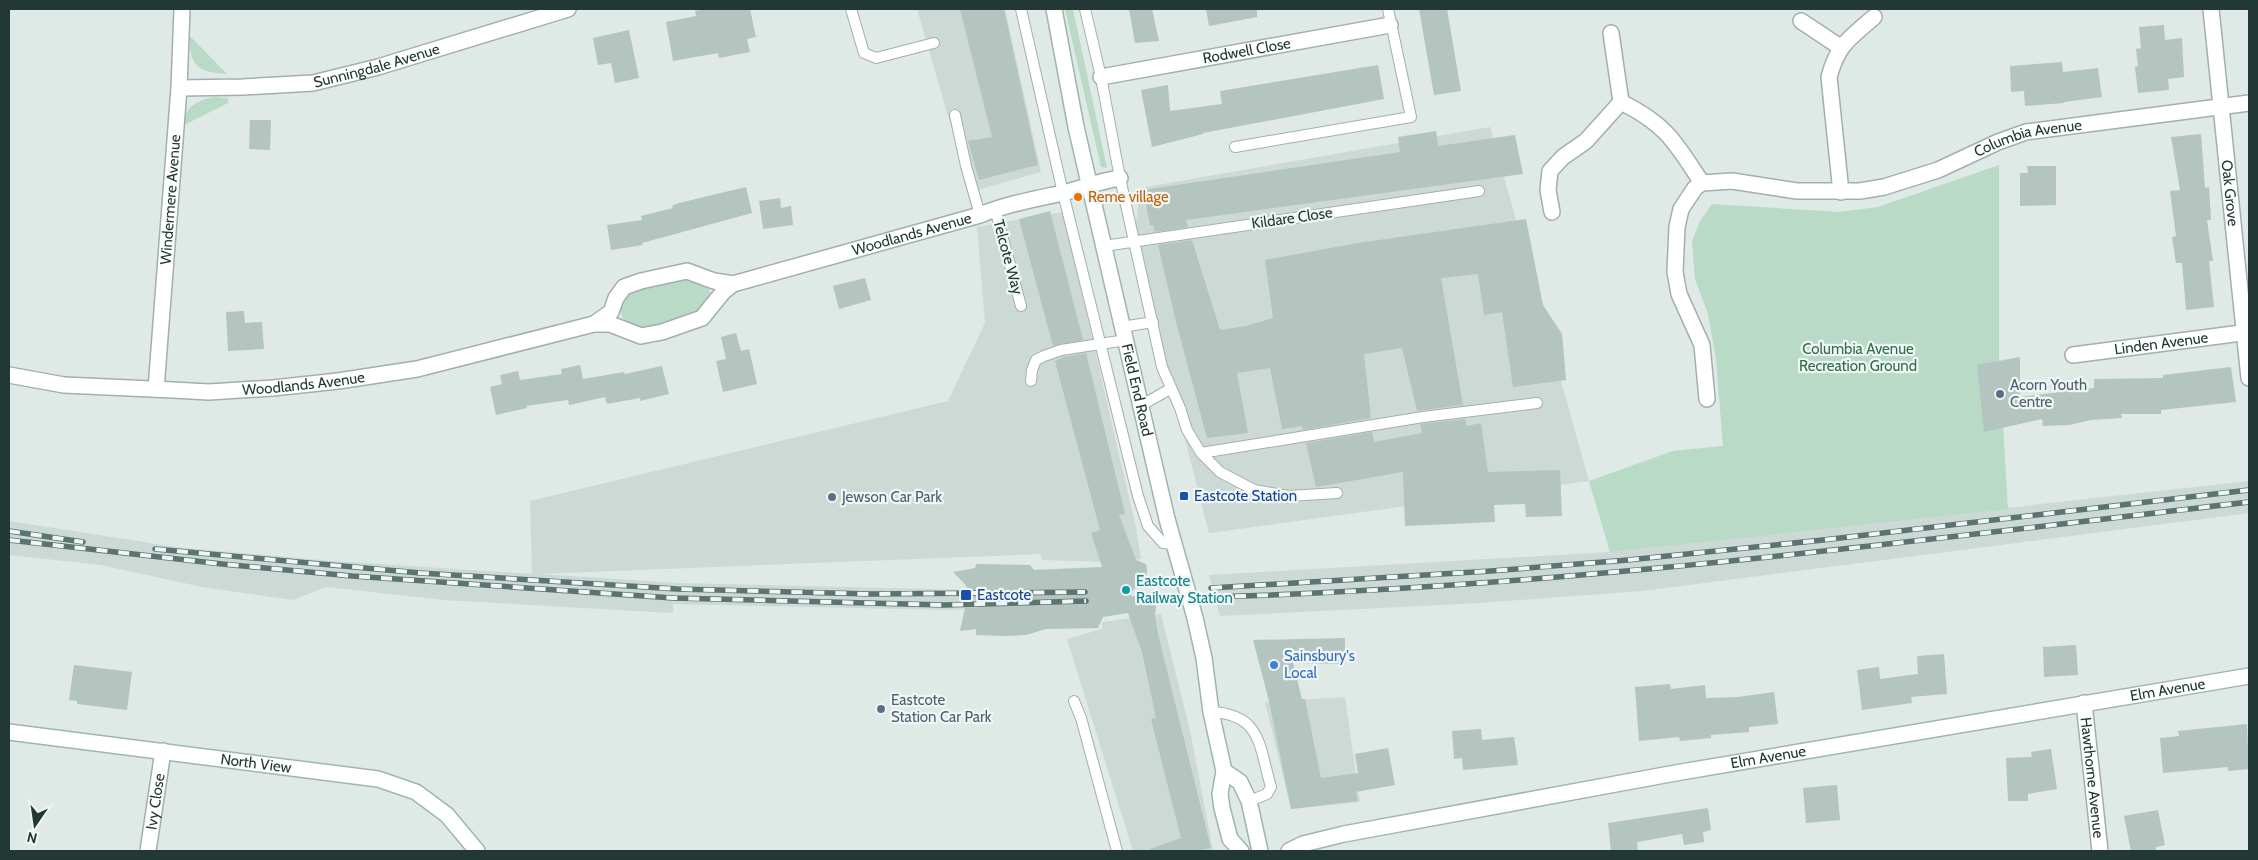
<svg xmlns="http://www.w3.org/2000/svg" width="2258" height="860" font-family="Cabin,sans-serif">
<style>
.built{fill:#cdd9d5}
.green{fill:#b8dac6}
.building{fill:#b4c4bf}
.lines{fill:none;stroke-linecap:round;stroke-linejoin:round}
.lane-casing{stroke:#a2b0ad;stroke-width:12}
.street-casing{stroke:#a2b0ad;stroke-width:18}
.secondary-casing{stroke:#9fb5af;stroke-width:18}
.lane{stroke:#fff;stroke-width:10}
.street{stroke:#fff;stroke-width:15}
.secondary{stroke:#fff;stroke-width:15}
.rail-casing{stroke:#5b7471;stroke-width:5.5}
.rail{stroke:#eff6f3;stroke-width:4;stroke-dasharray:11;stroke-linecap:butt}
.secondary-bridge-casing{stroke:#9fb5af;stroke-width:18;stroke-linecap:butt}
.secondary-bridge{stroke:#fff;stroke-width:15}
.food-dot{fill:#e8710a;stroke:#eff6f3;stroke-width:2}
.service-dot{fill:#5c6f8a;stroke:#eff6f3;stroke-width:2}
.transit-dot{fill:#1a4fb4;stroke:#eff6f3;stroke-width:2}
.culture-dot{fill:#0f9aa8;stroke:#eff6f3;stroke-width:2}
.shop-dot{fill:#3f7fe0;stroke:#eff6f3;stroke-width:2}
.labels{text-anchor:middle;stroke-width:4.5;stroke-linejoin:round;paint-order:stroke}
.street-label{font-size:15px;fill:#213835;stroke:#eff6f3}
.food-label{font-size:15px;fill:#c56008;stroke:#eff6f3;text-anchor:start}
.park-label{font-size:15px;fill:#2d6d4e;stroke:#eff6f3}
.service-label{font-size:15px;fill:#4e5e75;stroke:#eff6f3;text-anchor:start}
.transit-label{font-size:15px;fill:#164399;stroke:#eff6f3;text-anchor:start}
.culture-label{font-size:15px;fill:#0d838f;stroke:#eff6f3;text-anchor:start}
.shop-label{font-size:15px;fill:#366cbe;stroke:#eff6f3;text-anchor:start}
</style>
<rect width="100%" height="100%" fill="#dfe9e6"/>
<path class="built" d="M 917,9 L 1005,9 L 1041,172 L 970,192 Z
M 1490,127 L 1589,481 L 1209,533 L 1134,240 L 1140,188 Z
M 1063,212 L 1136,528 L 1141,559 L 1116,562 L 1042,560 L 1040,554 L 539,574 L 677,583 L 969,590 L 1083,604 L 948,610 L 673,604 L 673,613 L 443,600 L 326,587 L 293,600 L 202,587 L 101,565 L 9,555 L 9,521 L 175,547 L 332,561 L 532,574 L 530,501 L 948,401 L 985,323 L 977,227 Z
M 2249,481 L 2249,513 L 1642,591 L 1480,603 L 1220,616 L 1209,575 L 1610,552 Z
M 1161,614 L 1190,730 L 1213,851 L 1133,851 L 1067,639 L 1102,629 L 1102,622 Z
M 1345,697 L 1360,802 L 1291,809 L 1265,702 Z"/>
<path class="green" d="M 1065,9 L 1073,9 L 1107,168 L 1101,167 Z
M 189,35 L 227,74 C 197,72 190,66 189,35 Z
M 213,97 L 228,98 L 228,103 L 182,126 C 187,106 194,102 213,97 Z
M 1999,165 L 1999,359 L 2008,509 L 1610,552 L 1589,481 L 1673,451 L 1723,446 L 1716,359 L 1708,314 L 1695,279 L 1692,242 L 1700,221 L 1712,204 L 1839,212 L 1878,207 Z
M 682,278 L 697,279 L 708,286 L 711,296 L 694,318 L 639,330 L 628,325 L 622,317 L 620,306 L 626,292 Z"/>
<path class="building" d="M 705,9 L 750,9 L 756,37 L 747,39 L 750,52 L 719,58 L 718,53 L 673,61 L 666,22 L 696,16 L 695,11 Z
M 960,9 L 1004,9 L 1038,165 L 979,180 L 968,141 L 992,137 Z
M 1129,9 L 1152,9 L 1159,41 L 1135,43 Z
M 1206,9 L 1257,9 L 1257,17 L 1209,26 Z
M 1419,9 L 1447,9 L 1461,91 L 1434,95 Z
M 2164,25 L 2165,40 L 2182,38 L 2184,77 L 2168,79 L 2169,90 L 2138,93 L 2135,67 L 2138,66 L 2136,49 L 2141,48 L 2139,27 Z
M 629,30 L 639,78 L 615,83 L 611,63 L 598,65 L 593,38 Z
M 2062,62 L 2063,72 L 2098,68 L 2102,97 L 2064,102 L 2064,103 L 2025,106 L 2024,91 L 2011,92 L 2010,66 Z
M 1378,65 L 1384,99 L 1203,133 L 1203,134 L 1152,147 L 1141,90 L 1168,85 L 1170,111 L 1222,104 L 1220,91 Z
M 250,120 L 271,120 L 270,150 L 249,149 Z
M 1436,131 L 1438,146 L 1515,135 L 1523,174 L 1186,220 L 1188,227 L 1155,232 L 1153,225 L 1150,225 L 1143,190 L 1400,152 L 1398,137 Z
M 2201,134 L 2205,188 L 2209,187 L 2211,220 L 2207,220 L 2213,261 L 2209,261 L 2214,307 L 2186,310 L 2182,263 L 2176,263 L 2172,237 L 2176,236 L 2170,191 L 2180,190 L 2171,137 Z
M 2027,166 L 2056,166 L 2056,205 L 2020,206 L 2020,173 L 2028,173 Z
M 746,187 L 752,213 L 642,243 L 643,245 L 611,250 L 607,225 L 642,220 L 641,216 L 673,208 L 672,206 L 679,203 Z
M 780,198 L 781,208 L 791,206 L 793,225 L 763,229 L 759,201 Z
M 1050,211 L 1083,340 L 1053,346 L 1019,219 Z
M 1526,219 L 1543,305 L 1562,334 L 1566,380 L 1513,387 L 1502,312 L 1484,315 L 1478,274 L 1441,278 L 1463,405 L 1417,411 L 1402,348 L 1364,354 L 1371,418 L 1303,430 L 1302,426 L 1282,429 L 1270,368 L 1237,373 L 1248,433 L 1207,438 L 1177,326 L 1158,245 L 1192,240 L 1220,330 L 1246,326 L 1273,318 L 1265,260 L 1358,243 Z
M 865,278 L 871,300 L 839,309 L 833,286 Z
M 244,311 L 245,323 L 262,322 L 264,349 L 228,351 L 226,312 Z
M 736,333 L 741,351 L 749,349 L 757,384 L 723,392 L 716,361 L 726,359 L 721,337 Z
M 1086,353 L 1125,514 L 1119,515 L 1136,560 L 1146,564 L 1147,569 L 1147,574 L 1129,595 L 1153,601 L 1156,606 L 1155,615 L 1158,634 L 1211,848 L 1197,851 L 1150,851 L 1150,849 L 1181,838 L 1151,719 L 1156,718 L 1142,652 L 1128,613 L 1103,617 L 1098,628 L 1046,629 L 1026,635 L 1005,636 L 976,635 L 976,629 L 960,631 L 965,608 L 980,607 L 964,583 L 953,572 L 975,568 L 976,564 L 1030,565 L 1034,570 L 1102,567 L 1091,533 L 1100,530 L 1055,361 L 1063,357 Z
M 2020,357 L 2020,397 L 2094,388 L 2094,379 L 2163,378 L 2163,375 L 2231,367 L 2236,402 L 2161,410 L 2161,414 L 2121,414 L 2122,418 L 2091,420 L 2069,425 L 2043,426 L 2042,419 L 1984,432 L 1977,365 Z
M 580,365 L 583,379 L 624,372 L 625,374 L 662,366 L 669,394 L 640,401 L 640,398 L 607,404 L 605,397 L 569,405 L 568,400 L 526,406 L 527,408 L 496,415 L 490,387 L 502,384 L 500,375 L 518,371 L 520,380 L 562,374 L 561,369 Z
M 1465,419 L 1467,426 L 1481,423 L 1488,472 L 1560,470 L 1562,516 L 1526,517 L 1525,504 L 1494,505 L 1495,522 L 1405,526 L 1403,472 L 1316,487 L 1306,443 L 1372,432 L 1374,442 L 1422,433 L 1420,424 Z
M 1345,638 L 1345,664 L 1293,663 L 1302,699 L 1305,699 L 1321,778 L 1358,773 L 1355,754 L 1388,748 L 1395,785 L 1356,792 L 1358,801 L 1291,809 L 1269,701 L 1253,640 Z
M 2076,645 L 2078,675 L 2044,677 L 2043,647 Z
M 1944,654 L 1947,694 L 1911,697 L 1912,703 L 1862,710 L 1857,670 L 1879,667 L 1880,679 L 1918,674 L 1917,656 Z
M 74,665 L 132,672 L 127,710 L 77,704 L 77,701 L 69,700 Z
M 1670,684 L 1671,689 L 1705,685 L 1706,698 L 1738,697 L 1774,692 L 1778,724 L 1749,727 L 1749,732 L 1711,735 L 1711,738 L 1680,741 L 1679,737 L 1639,741 L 1635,687 Z
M 2247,724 L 2249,769 L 2228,771 L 2228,767 L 2163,773 L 2160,738 L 2179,736 L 2178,731 Z
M 1481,729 L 1482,740 L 1514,737 L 1518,765 L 1463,770 L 1462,758 L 1454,759 L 1452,731 Z
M 2051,749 L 2057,789 L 2028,794 L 2028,801 L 2008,801 L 2006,758 L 2032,757 L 2031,752 Z
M 1837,785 L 1840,820 L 1806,823 L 1803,788 Z
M 1708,808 L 1711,830 L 1703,832 L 1704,842 L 1684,845 L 1682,834 L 1637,842 L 1638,851 L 1611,851 L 1608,823 Z
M 2158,810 L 2165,845 L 2156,847 L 2156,851 L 2131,851 L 2124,816 Z"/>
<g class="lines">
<defs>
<path id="lane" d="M 851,9 L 864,53 L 876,58 L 934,43
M 1021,9 L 1063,193 L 1138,496 L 1148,526 L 1163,543 L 1174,544
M 1085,9 L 1101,77 L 1120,178 L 1162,367 L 1180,408 L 1187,430 L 1201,453 L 1220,472 L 1254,490 L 1289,496 L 1337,493
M 955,115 L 966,166 L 980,215
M 1235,147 L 1411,117 L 1388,9
M 995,209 L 1021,306
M 1104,246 L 1479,191
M 1122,327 L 1153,322
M 1031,381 L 1032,370 L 1036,360 L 1044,356 L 1061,350 L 1126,340
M 1142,405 L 1170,389
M 1201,453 L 1423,417 L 1537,403
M 1074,701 L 1081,718 L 1117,851
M 1211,712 C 1262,714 1259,747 1271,787 L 1267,794 L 1249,801"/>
<g id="street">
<path id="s1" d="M 2211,9 L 2249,378"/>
<path d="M 1801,21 L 1840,47"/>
<path d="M 1611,33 L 1621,102 C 1667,125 1675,142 1702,183"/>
<path id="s2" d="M 1101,77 L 1390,25"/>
<path id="s3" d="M 179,88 L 243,87 L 313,83 L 378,67 L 568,9"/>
<path d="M 1841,192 L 1829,77 C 1838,44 1849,39 1874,17"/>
<path d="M 1552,212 L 1548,190 L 1550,171 L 1563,157 L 1586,141 L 1621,102"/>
<path id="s4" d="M 594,324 L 611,312 L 616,298 L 624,287 L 641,281 L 687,271 L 714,281 L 733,284 L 980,215 C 1007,204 1035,199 1063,193 C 1082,188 1100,181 1120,178"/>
<path id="s5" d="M 2073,355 L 2249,332"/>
<path id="s6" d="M 9,375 L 64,385 L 173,390 L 209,392 L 273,388 L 338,381 L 417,369 L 594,324 L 610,324 L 641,336 L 662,332 L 702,318 L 723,292 L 733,284"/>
<path id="s7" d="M 156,389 L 179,88 L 182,9"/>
<path id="s8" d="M 1707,399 L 1702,345 L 1679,294 L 1675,272 L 1677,227 L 1681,209 L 1695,188 L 1702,183 L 1732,181 L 1797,191 L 1860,191 L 1884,187 L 1938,170 L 1998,142 L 2026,132 L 2249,103"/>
<path id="s9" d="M 2084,703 L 2100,851"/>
<path id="s10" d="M 148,851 L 163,751"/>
</g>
<g id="secondary">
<path id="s11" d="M 1054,9 L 1076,127 L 1167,519 L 1184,579"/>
<path d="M 1195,618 L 1204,658 L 1211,712 L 1224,771 L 1220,794 L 1222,808 L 1230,839 L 1241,851"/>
<path id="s12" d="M 9,732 L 378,779 L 416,792 L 447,815 L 477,851"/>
<path d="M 1224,771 L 1240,782 L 1249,801 L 1260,851"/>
<path id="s13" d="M 1289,851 L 1303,844 L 1344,834 L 1681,772 L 2249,676"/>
</g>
</defs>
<use href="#lane" class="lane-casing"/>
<use href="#street" class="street-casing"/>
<use href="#secondary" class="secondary-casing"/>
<use href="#lane" class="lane"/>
<use href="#street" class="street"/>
<use href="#secondary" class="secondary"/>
<defs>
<path id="rail" d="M 9,531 L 83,542
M 9,540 L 222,564 L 352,576 L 673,598 L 944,605 L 1086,601
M 155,549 L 420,573 L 677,589 L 871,594 L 1085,592
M 1211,588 L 1491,571 L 1628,560 L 1823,540 L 2249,490
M 1213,597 C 1560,587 1905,542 2249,502"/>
</defs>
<use href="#rail" class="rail-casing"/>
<use href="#rail" class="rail"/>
<defs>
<path id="secondary-bridge" d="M 1184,579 L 1195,618"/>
</defs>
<use href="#secondary-bridge" class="secondary-bridge-casing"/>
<use href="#secondary-bridge" class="secondary-bridge"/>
</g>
<circle class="food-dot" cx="1078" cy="197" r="5"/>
<g class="service-dot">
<circle cx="2000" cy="394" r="5"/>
<circle cx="832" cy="497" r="5"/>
<circle cx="881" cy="709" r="5"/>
</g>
<g class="transit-dot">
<rect x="1179" y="491" width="10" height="10" rx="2.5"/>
<rect x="960" y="589" width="12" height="12" rx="2.5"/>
</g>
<circle class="culture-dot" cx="1126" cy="590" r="5"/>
<circle class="shop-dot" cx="1274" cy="665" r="5"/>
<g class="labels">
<g class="street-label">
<text dy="5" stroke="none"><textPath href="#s2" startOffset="148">Rodwell Close</textPath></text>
<text dy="5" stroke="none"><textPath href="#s3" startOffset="200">Sunningdale Avenue</textPath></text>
<text dy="5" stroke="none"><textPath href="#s8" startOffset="566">Columbia Avenue</textPath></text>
<text dy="5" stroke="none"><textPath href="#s1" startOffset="185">Oak Grove</textPath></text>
<text dy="5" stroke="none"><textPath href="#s7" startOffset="190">Windermere Avenue</textPath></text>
<text transform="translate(1292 218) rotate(-8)" y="5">Kildare Close</text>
<text dy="5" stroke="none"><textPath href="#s4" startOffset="348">Woodlands Avenue</textPath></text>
<text transform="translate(1008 257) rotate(75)" y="5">Telcote Way</text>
<text dy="5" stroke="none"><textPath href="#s5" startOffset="89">Linden Avenue</textPath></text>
<text dy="5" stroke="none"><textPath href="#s6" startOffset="296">Woodlands Avenue</textPath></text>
<text dy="5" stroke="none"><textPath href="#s11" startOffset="390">Field End Road</textPath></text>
<text dy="5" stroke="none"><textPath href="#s13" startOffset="894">Elm Avenue</textPath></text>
<text dy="5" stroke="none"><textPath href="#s13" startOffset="489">Elm Avenue</textPath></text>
<text dy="5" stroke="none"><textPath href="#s12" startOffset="249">North View</textPath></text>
<text dy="5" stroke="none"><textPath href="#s9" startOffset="75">Hawthorne Avenue</textPath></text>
<text dy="5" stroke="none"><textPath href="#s10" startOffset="50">Ivy Close</textPath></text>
</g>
<g class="food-label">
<text x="1088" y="202">Reme village</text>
</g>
<g class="park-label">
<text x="1858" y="354">Columbia Avenue<tspan x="1858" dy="17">Recreation Ground</tspan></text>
</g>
<g class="service-label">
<text x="2010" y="390">Acorn Youth<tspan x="2010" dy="17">Centre</tspan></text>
<text x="842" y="502">Jewson Car Park</text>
<text x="891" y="705">Eastcote<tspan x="891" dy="17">Station Car Park</tspan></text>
</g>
<g class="transit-label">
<text x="1194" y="501">Eastcote Station</text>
<text x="977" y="600">Eastcote</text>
</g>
<g class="culture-label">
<text x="1136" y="586">Eastcote<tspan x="1136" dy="17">Railway Station</tspan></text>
</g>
<g class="shop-label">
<text x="1284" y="661">Sainsbury's<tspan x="1284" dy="17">Local</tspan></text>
</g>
</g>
<rect width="2258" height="860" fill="none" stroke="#213835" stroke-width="20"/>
<g transform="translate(35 825) rotate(193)" stroke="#eff6f3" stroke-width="4" paint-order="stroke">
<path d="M0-4L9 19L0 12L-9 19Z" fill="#213835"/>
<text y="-8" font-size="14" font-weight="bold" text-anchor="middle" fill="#213835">N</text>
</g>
</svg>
